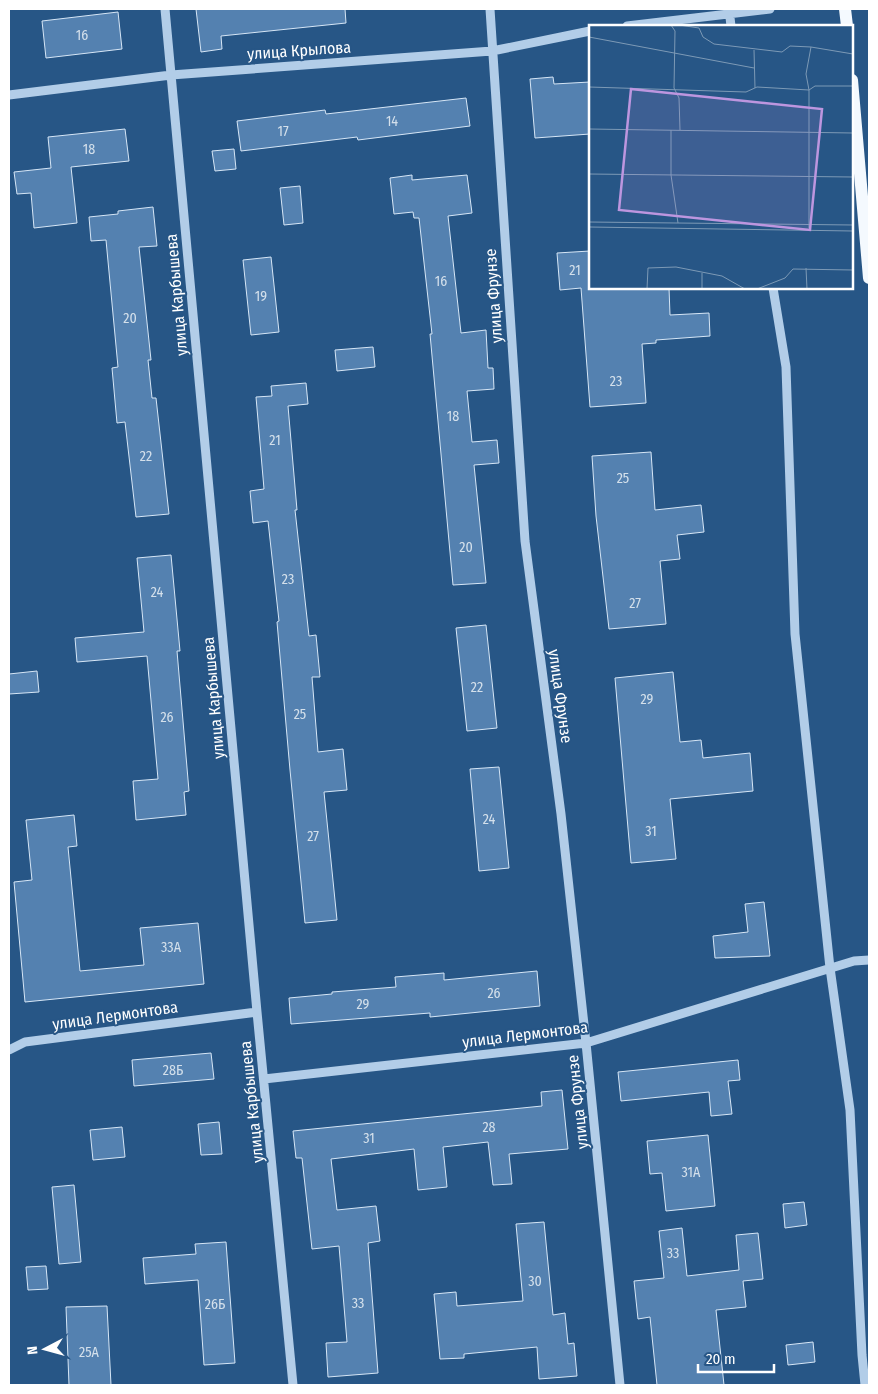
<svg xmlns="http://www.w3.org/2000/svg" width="878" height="1394" font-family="'Fira Sans Condensed',sans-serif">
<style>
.building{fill:#5481b0;stroke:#d6e6f6}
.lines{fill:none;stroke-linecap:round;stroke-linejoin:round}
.minor{stroke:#b2cde8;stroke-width:9}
.major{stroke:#f4f9fe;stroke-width:12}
.labels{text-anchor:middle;stroke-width:4;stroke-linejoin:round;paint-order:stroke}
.number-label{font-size:14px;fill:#d4e0eb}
.street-label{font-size:16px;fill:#fff;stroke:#275686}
.inset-road{fill:none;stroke:#7d9ab6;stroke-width:1}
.view{fill:#bd96df;fill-opacity:0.15;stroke:#bd96df;stroke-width:2.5}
.inset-edge{fill:none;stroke:#fff;stroke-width:2.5}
</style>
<rect width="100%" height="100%" fill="#275686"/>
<path class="building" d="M 196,9 L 345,9 L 346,23 L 221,36 L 222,49 L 201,52 Z
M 118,12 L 122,49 L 46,58 L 42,21 Z
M 553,77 L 554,84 L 590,82 L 590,134 L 535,138 L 530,79 Z
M 466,98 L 470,126 L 358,140 L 357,137 L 241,151 L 237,121 L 325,110 L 326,114 Z
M 125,129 L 129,161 L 71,167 L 77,223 L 34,228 L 31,193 L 17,194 L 14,172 L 51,168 L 48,137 Z
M 234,149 L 236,169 L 215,171 L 212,151 Z
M 412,175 L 412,180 L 467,175 L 472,213 L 448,216 L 461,333 L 486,330 L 488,368 L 493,368 L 494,389 L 467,391 L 472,442 L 497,440 L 499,463 L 474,465 L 486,583 L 453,585 L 430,334 L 432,334 L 419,218 L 414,218 L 413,212 L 394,214 L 390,178 Z
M 300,186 L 303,223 L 284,225 L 280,188 Z
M 153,207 L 157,246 L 139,247 L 151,360 L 148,360 L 152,398 L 156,398 L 169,514 L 136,517 L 125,422 L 117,423 L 112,368 L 118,367 L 106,240 L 91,241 L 89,217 L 118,214 L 118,211 Z
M 590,251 L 590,288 L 669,288 L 670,315 L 709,313 L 710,336 L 656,340 L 656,343 L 642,344 L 646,403 L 590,407 L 581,288 L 560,290 L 557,253 Z
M 271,257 L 279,332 L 251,335 L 243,260 Z
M 373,347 L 375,367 L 337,371 L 335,350 Z
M 306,383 L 308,404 L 288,406 L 297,510 L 295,510 L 309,636 L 316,635 L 320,677 L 312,677 L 318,752 L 343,749 L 347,790 L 324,792 L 337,920 L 305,923 L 290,770 L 277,622 L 279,621 L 268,521 L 253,523 L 250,491 L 264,489 L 256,397 L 272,396 L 271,386 Z
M 651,452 L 655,510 L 701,505 L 704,532 L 677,535 L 680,559 L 660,561 L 666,624 L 609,629 L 596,516 L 592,456 Z
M 171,555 L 180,651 L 177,651 L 189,791 L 184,792 L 186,815 L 136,820 L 133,781 L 158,779 L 147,656 L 77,662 L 75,638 L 144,632 L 137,558 Z
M 486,625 L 497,728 L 467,731 L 456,628 Z
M 37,671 L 39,692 L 9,694 L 9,674 Z
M 673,672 L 680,742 L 701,740 L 703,758 L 750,753 L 753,791 L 670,799 L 676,859 L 631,863 L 615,678 Z
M 499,767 L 509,868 L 479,871 L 470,769 Z
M 74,815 L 77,846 L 68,847 L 80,971 L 144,965 L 140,928 L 198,923 L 204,984 L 25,1002 L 14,882 L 32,880 L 26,820 Z
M 764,902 L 770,956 L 715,958 L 713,936 L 748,932 L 745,904 Z
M 537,971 L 540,1006 L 430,1017 L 430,1013 L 291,1024 L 289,998 L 332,994 L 332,992 L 396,987 L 395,977 L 444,973 L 444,980 Z
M 211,1053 L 214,1079 L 134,1086 L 132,1060 Z
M 738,1060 L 740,1080 L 728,1081 L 732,1114 L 711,1116 L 709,1092 L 621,1101 L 618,1072 Z
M 562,1090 L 568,1149 L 509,1154 L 512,1184 L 493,1185 L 488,1142 L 443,1147 L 447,1187 L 418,1190 L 414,1149 L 331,1159 L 337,1210 L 376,1206 L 380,1241 L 368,1243 L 378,1373 L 328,1377 L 326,1343 L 347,1342 L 339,1246 L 312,1249 L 302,1158 L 296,1158 L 293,1131 L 542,1106 L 541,1092 Z
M 219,1122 L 222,1154 L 201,1155 L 198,1124 Z
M 122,1127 L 125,1157 L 93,1160 L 90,1130 Z
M 708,1135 L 715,1206 L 666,1211 L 662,1173 L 650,1174 L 647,1141 Z
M 74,1185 L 81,1262 L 59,1264 L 52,1187 Z
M 804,1202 L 807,1225 L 785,1228 L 783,1204 Z
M 544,1222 L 553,1315 L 565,1313 L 568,1344 L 574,1343 L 577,1376 L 539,1379 L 537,1347 L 464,1354 L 464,1358 L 440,1359 L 434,1294 L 456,1292 L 457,1306 L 523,1301 L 516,1224 Z
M 682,1228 L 687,1276 L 739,1270 L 736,1235 L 758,1233 L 763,1279 L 743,1281 L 746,1307 L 716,1310 L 724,1385 L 657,1385 L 650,1317 L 638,1319 L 634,1281 L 664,1278 L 659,1231 Z
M 226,1242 L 235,1363 L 204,1365 L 198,1280 L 145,1284 L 143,1258 L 196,1254 L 195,1244 Z
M 46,1266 L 48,1289 L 28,1290 L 26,1267 Z
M 107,1306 L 111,1385 L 69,1385 L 66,1307 Z
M 813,1342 L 815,1362 L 788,1365 L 786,1345 Z"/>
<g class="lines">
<path class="minor" d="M 165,9 L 257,1012 L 293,1385
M 490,9 L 525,541 L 561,814 L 586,1043 L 620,1385
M 729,9 L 731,26
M 627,26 L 770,9
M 9,95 L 171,75 L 492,51 L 590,31
M 773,288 L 786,367 L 795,634 L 830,968 L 850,1110 L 862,1355 L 865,1385
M 9,1050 L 25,1042 L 257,1012
M 264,1079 L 586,1043 L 854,961 L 869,960"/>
<path class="major" d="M 845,9 L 847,26
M 852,80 L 869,278"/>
</g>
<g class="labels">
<g class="number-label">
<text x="82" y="40">16</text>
<text x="392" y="126">14</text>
<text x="283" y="136">17</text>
<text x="89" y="154">18</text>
<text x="575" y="275">21</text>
<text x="441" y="286">16</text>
<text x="261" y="301">19</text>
<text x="130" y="323">20</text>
<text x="616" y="386">23</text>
<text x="453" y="421">18</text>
<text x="275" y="445">21</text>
<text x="146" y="461">22</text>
<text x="623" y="483">25</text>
<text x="466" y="552">20</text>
<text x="288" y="584">23</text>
<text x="157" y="597">24</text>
<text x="635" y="608">27</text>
<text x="477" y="692">22</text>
<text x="647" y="704">29</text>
<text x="300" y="719">25</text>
<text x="167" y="722">26</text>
<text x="489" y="824">24</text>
<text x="651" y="836">31</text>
<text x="313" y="841">27</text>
<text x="171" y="952">33А</text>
<text x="494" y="998">26</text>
<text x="363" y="1009">29</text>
<text x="173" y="1075">28Б</text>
<text x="489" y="1132">28</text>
<text x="369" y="1143">31</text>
<text x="691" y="1177">31А</text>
<text x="673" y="1258">33</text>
<text x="535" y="1286">30</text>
<text x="358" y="1308">33</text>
<text x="215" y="1309">26Б</text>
<text x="89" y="1357">25А</text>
</g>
<g class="street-label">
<text transform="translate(299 50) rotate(-4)" y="6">улица Крылова</text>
<text transform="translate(176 295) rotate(-95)" y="6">улица Карбышева</text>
<text transform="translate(493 296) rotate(-94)" y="6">улица Фрунзе</text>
<text transform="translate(561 696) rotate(82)" y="6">улица Фрунзе</text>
<text transform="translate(213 698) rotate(-95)" y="6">улица Карбышева</text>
<text transform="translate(115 1015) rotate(-8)" y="6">улица Лермонтова</text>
<text transform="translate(525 1034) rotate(-7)" y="6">улица Лермонтова</text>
<text transform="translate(251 1102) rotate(-96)" y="6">улица Карбышева</text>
<text transform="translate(577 1102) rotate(-96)" y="6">улица Фрунзе</text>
</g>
</g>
<g transform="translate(589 25)">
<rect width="264" height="264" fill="#275686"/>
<path class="inset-road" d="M 82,0 L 86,6 L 85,63 L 90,73 L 91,105M 90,0 L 110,3 L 114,12 L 125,19 L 193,27 L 201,21 L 222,22 L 264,29M 0,12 L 165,43M 165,25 L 166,63M 0,62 L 157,67 L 168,62 L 220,65 L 226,61 L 264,61M 0,104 L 264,108M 82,105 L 82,150 L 89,198M 0,149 L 264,152M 0,197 L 264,200M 0,202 L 264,206M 220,203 L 220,65 L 217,49 L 222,22M 217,243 L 218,264M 58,264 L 59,243 L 87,242 L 133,251 L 156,264M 113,264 L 113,248M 168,264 L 196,253 L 204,244 L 264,245"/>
<path class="view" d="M 42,64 L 233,84 L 221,205 L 30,185 Z"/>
<rect width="264" height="264" class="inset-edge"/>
</g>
<rect width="878" height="1394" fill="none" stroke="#ffffff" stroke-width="20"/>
<g transform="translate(45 1349) rotate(264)" stroke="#275686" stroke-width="4" paint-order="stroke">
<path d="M0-4L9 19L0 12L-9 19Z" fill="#ffffff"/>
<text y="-8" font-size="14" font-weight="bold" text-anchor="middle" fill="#ffffff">N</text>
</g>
<path d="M698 1364v8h76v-8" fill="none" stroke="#ffffff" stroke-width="2.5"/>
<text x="706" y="1364" font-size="15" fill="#ffffff" stroke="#275686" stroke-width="4" paint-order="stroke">20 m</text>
</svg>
